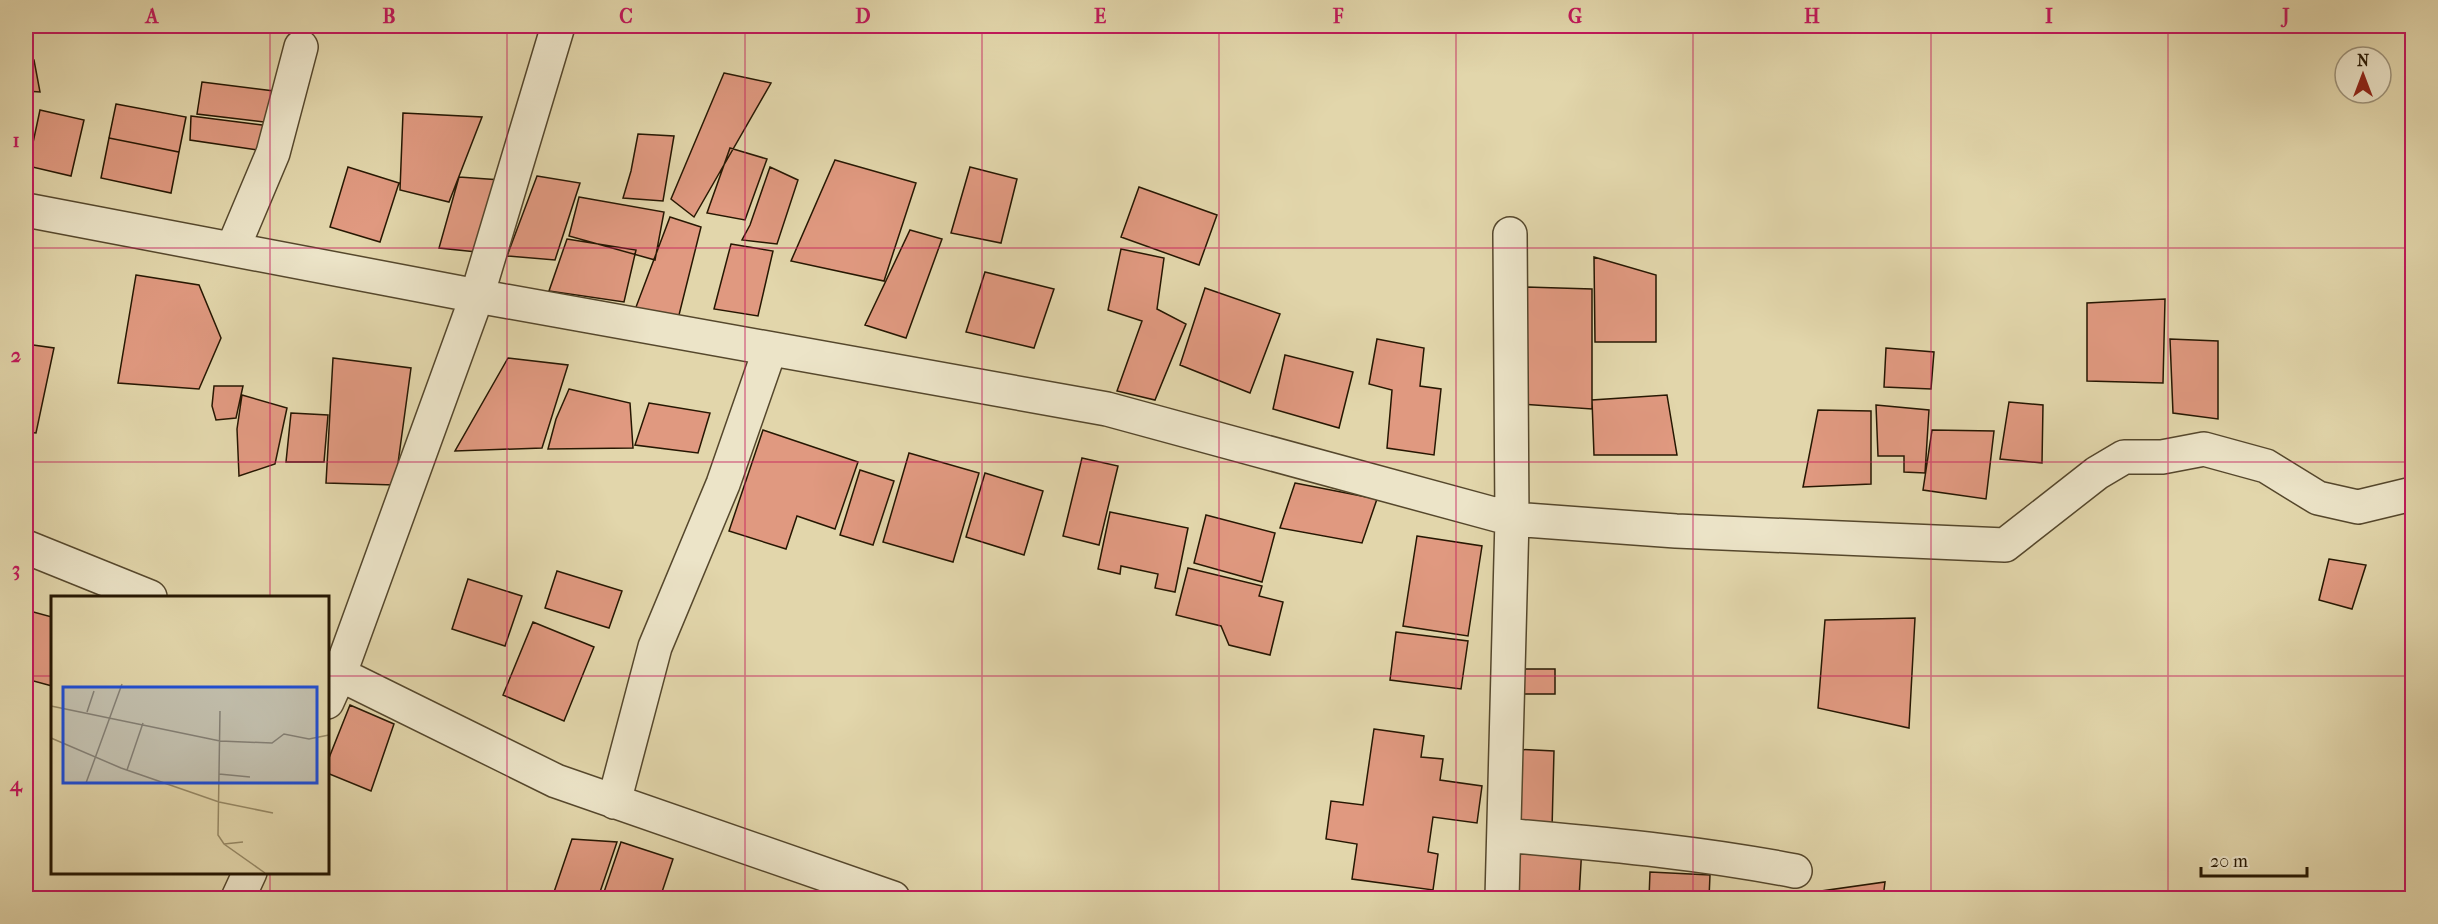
<svg xmlns="http://www.w3.org/2000/svg" width="2438" height="924" font-family="'IM FELL French Canon',serif">
<style>
.building{fill:#e09980;stroke:#261702;stroke-width:1.5}
.lines{fill:none;stroke-linecap:round;stroke-linejoin:round}
.minor-casing{stroke:#55472c;stroke-width:36}
.minor{stroke:#ece4c8;stroke-width:33}
.grid{fill:none;stroke:#c2185b;stroke-width:1.5;stroke-opacity:0.55}
.inset-road{fill:none;stroke:#978a67;stroke-width:1.5}
.view{fill:#1d4ed8;fill-opacity:0.15;stroke:#1d4ed8;stroke-width:3}
.inset-edge{fill:none;stroke:#261702;stroke-width:3}
.neatline{fill:none;stroke:#c2185b;stroke-width:2}
.grid-label{font-size:20px;text-anchor:middle;font-weight:bold;fill:#c2185b}
</style>
<rect width="100%" height="100%" fill="#e2d6ab"/>
<filter id="stains"><feTurbulence type="fractalNoise" baseFrequency=".00333" numOctaves="4"/><feColorMatrix values="0 0 0 0 .2 0 0 0 0 .09 0 0 0 0 .02 0 0 0 .5 -.17"/></filter>
<radialGradient id="worn" r=".72"><stop offset=".6" stop-color="#630" stop-opacity="0"/><stop offset="1" stop-color="#630" stop-opacity=".3"/></radialGradient>
<path class="building" d="M 26,60 L 34,60 L 40,92 L 26,91 Z
M 724,73 L 771,83 L 694,217 L 671,199 Z
M 202,82 L 282,92 L 280,124 L 197,114 Z
M 26,97 L 30,136 L 26,169 Z
M 116,104 L 186,117 L 179,152 L 109,138 Z
M 40,110 L 84,120 L 71,176 L 28,166 Z
M 403,113 L 482,117 L 449,202 L 400,190 Z
M 191,116 L 270,126 L 271,152 L 190,140 Z
M 638,134 L 674,136 L 663,201 L 623,198 L 631,171 Z
M 109,138 L 179,152 L 171,193 L 101,178 Z
M 730,148 L 767,159 L 745,220 L 707,213 Z
M 835,160 L 916,183 L 884,281 L 791,261 Z
M 348,167 L 399,183 L 380,242 L 330,227 Z
M 770,167 L 798,180 L 777,244 L 742,240 L 750,225 Z
M 970,167 L 1017,179 L 1001,243 L 951,233 Z
M 537,176 L 580,183 L 555,260 L 507,256 Z
M 459,177 L 501,180 L 486,253 L 439,248 Z
M 1139,187 L 1217,215 L 1199,265 L 1121,237 Z
M 579,197 L 664,212 L 655,260 L 569,236 Z
M 670,217 L 701,227 L 678,319 L 633,315 Z
M 910,230 L 942,239 L 906,338 L 865,325 Z
M 567,239 L 636,250 L 624,302 L 549,291 Z
M 731,244 L 773,251 L 758,316 L 714,309 Z
M 1121,249 L 1164,258 L 1157,309 L 1186,324 L 1155,400 L 1117,391 L 1142,321 L 1108,310 Z
M 1594,257 L 1656,275 L 1656,342 L 1595,342 Z
M 985,272 L 1054,289 L 1034,348 L 966,332 Z
M 136,275 L 199,285 L 221,338 L 199,389 L 118,383 Z
M 1526,287 L 1592,289 L 1592,409 L 1522,404 Z
M 1205,288 L 1280,314 L 1250,393 L 1180,365 Z
M 2165,299 L 2163,383 L 2087,381 L 2087,303 Z
M 1377,339 L 1424,348 L 1420,386 L 1441,389 L 1434,455 L 1387,448 L 1392,390 L 1369,384 Z
M 2170,339 L 2218,341 L 2218,419 L 2173,413 Z
M 26,344 L 54,348 L 36,433 L 26,432 Z
M 1886,348 L 1934,352 L 1931,389 L 1884,387 Z
M 1285,355 L 1353,372 L 1339,428 L 1273,409 Z
M 333,358 L 411,368 L 395,485 L 326,483 Z
M 508,358 L 568,365 L 542,448 L 455,451 Z
M 214,386 L 243,386 L 236,418 L 216,420 L 212,406 Z
M 569,389 L 630,403 L 633,448 L 548,449 L 556,419 Z
M 242,395 L 287,408 L 275,464 L 239,476 L 237,429 Z
M 1667,395 L 1677,455 L 1594,455 L 1592,400 Z
M 2009,402 L 2043,405 L 2042,463 L 2000,459 Z
M 649,403 L 710,413 L 698,453 L 635,445 Z
M 1876,405 L 1929,410 L 1925,473 L 1904,472 L 1904,456 L 1878,456 Z
M 1818,410 L 1871,411 L 1871,484 L 1803,487 Z
M 291,413 L 328,415 L 324,462 L 286,462 Z
M 763,430 L 858,462 L 835,529 L 797,516 L 786,549 L 729,531 Z
M 1932,430 L 1994,431 L 1986,499 L 1923,490 Z
M 909,453 L 979,473 L 953,562 L 883,542 Z
M 1082,458 L 1118,466 L 1099,545 L 1063,536 Z
M 860,470 L 894,481 L 873,545 L 840,535 Z
M 985,473 L 1043,491 L 1024,555 L 966,537 Z
M 1295,483 L 1377,499 L 1362,543 L 1280,528 Z
M 1110,512 L 1188,528 L 1175,592 L 1155,588 L 1158,574 L 1121,566 L 1120,574 L 1098,569 Z
M 1206,515 L 1275,533 L 1262,582 L 1194,563 Z
M 1417,536 L 1482,546 L 1468,636 L 1403,626 Z
M 2329,559 L 2366,565 L 2352,609 L 2319,600 Z
M 1188,568 L 1262,586 L 1259,596 L 1283,602 L 1270,655 L 1229,645 L 1221,626 L 1176,615 Z
M 557,571 L 622,591 L 609,628 L 545,608 Z
M 468,579 L 522,596 L 505,646 L 452,629 Z
M 26,610 L 52,617 L 52,686 L 26,679 Z
M 1915,618 L 1909,728 L 1818,708 L 1825,620 Z
M 533,622 L 594,647 L 564,721 L 503,695 Z
M 1396,632 L 1468,641 L 1461,689 L 1390,680 Z
M 1524,669 L 1555,669 L 1555,694 L 1524,694 Z
M 350,705 L 394,724 L 371,791 L 327,773 L 327,763 Z
M 1374,729 L 1424,736 L 1421,757 L 1443,759 L 1440,780 L 1482,786 L 1477,823 L 1433,817 L 1428,852 L 1438,854 L 1433,890 L 1352,879 L 1357,844 L 1326,839 L 1331,801 L 1363,805 Z
M 1512,749 L 1554,751 L 1552,829 L 1510,828 Z
M 572,839 L 617,842 L 598,898 L 552,898 Z
M 621,842 L 673,859 L 660,898 L 602,898 Z
M 1510,842 L 1582,846 L 1579,898 L 1507,898 Z
M 1650,872 L 1710,875 L 1709,898 L 1649,898 Z
M 1885,882 L 1883,898 L 1786,898 L 1786,896 Z"/>
<g class="lines">
<defs>
<path id="minor" d="M 26,210 L 477,296 L 1107,409 L 1512,519 L 1676,531 L 2005,545 L 2097,473 L 2124,457 L 2162,457 L 2204,449 L 2266,466 L 2318,498 L 2358,507 L 2412,494
M 233,248 L 273,153 L 301,47
M 26,547 L 150,597
M 327,668 L 556,781 L 893,898
M 327,702 L 340,673 L 477,296 L 558,26
M 614,802 L 655,647 L 723,484 L 770,349
M 1504,835 C 1602,844 1699,852 1795,871
M 238,898 L 250,872
M 1502,898 L 1512,519 L 1510,234"/>
</defs>
<use href="#minor" class="minor-casing"/>
<use href="#minor" class="minor"/>
</g>
<path class="grid" d="M 270,26 L 270,597M 507,26 L 507,898M 745,26 L 745,898M 982,26 L 982,898M 1219,26 L 1219,898M 1456,26 L 1456,898M 1693,26 L 1693,898M 1931,26 L 1931,898M 2168,26 L 2168,898M 26,248 L 2412,248M 26,462 L 2412,462M 26,676 L 52,676M 327,676 L 2412,676M 270,872 L 270,898"/>
<g transform="translate(51 596)">
<rect width="278" height="278" fill="#e2d6ab"/>
<path class="inset-road" d="M 0,110 L 169,145 L 221,147 L 233,138 L 258,143 L 278,139M 169,115 L 167,239 L 173,248 L 214,277M 36,116 L 43,95M 0,142 L 70,172 L 168,206 L 222,217M 76,174 L 92,127M 168,178 L 199,181M 35,187 L 71,88M 173,248 L 192,246"/>
<path class="view" d="M 12,91 L 266,91 L 266,187 L 12,187 Z"/>
<rect width="278" height="278" class="inset-edge"/>
</g>
<rect width="2438" height="924" fill="none" stroke="#e2d6ab" stroke-width="66"/>
<g transform="translate(2363 75)"><circle r="28" fill="#ece4c8" stroke="#9d9279" stroke-width="1.5"/>
<path d="M0-4.5L10 22L0 15L-10 22Z" fill="#8f2418"/>
<text y="-9" font-size="16" font-weight="bold" text-anchor="middle" fill="#261702">N</text>
</g>
<path d="M2201 867v9h106v-9" fill="none" stroke="#261702" stroke-width="3"/>
<text x="2210" y="867" font-size="18" fill="#261702" stroke="#ece4c8" stroke-width="4.5" paint-order="stroke">20 m</text>
<rect x="33" y="33" width="2372" height="858" class="neatline"/>
<g class="grid-label">
<text x="152" y="23">A</text>
<text x="389" y="23">B</text>
<text x="626" y="23">C</text>
<text x="863" y="23">D</text>
<text x="1100" y="23">E</text>
<text x="1338" y="23">F</text>
<text x="1575" y="23">G</text>
<text x="1812" y="23">H</text>
<text x="2049" y="23">I</text>
<text x="2286" y="23">J</text>
<text x="16" y="147">1</text>
<text x="16" y="362">2</text>
<text x="16" y="576">3</text>
<text x="16" y="791">4</text>
</g>
<rect width="100%" height="100%" filter="url(#stains)"/>
<rect width="100%" height="100%" fill="url(#worn)"/>
</svg>
